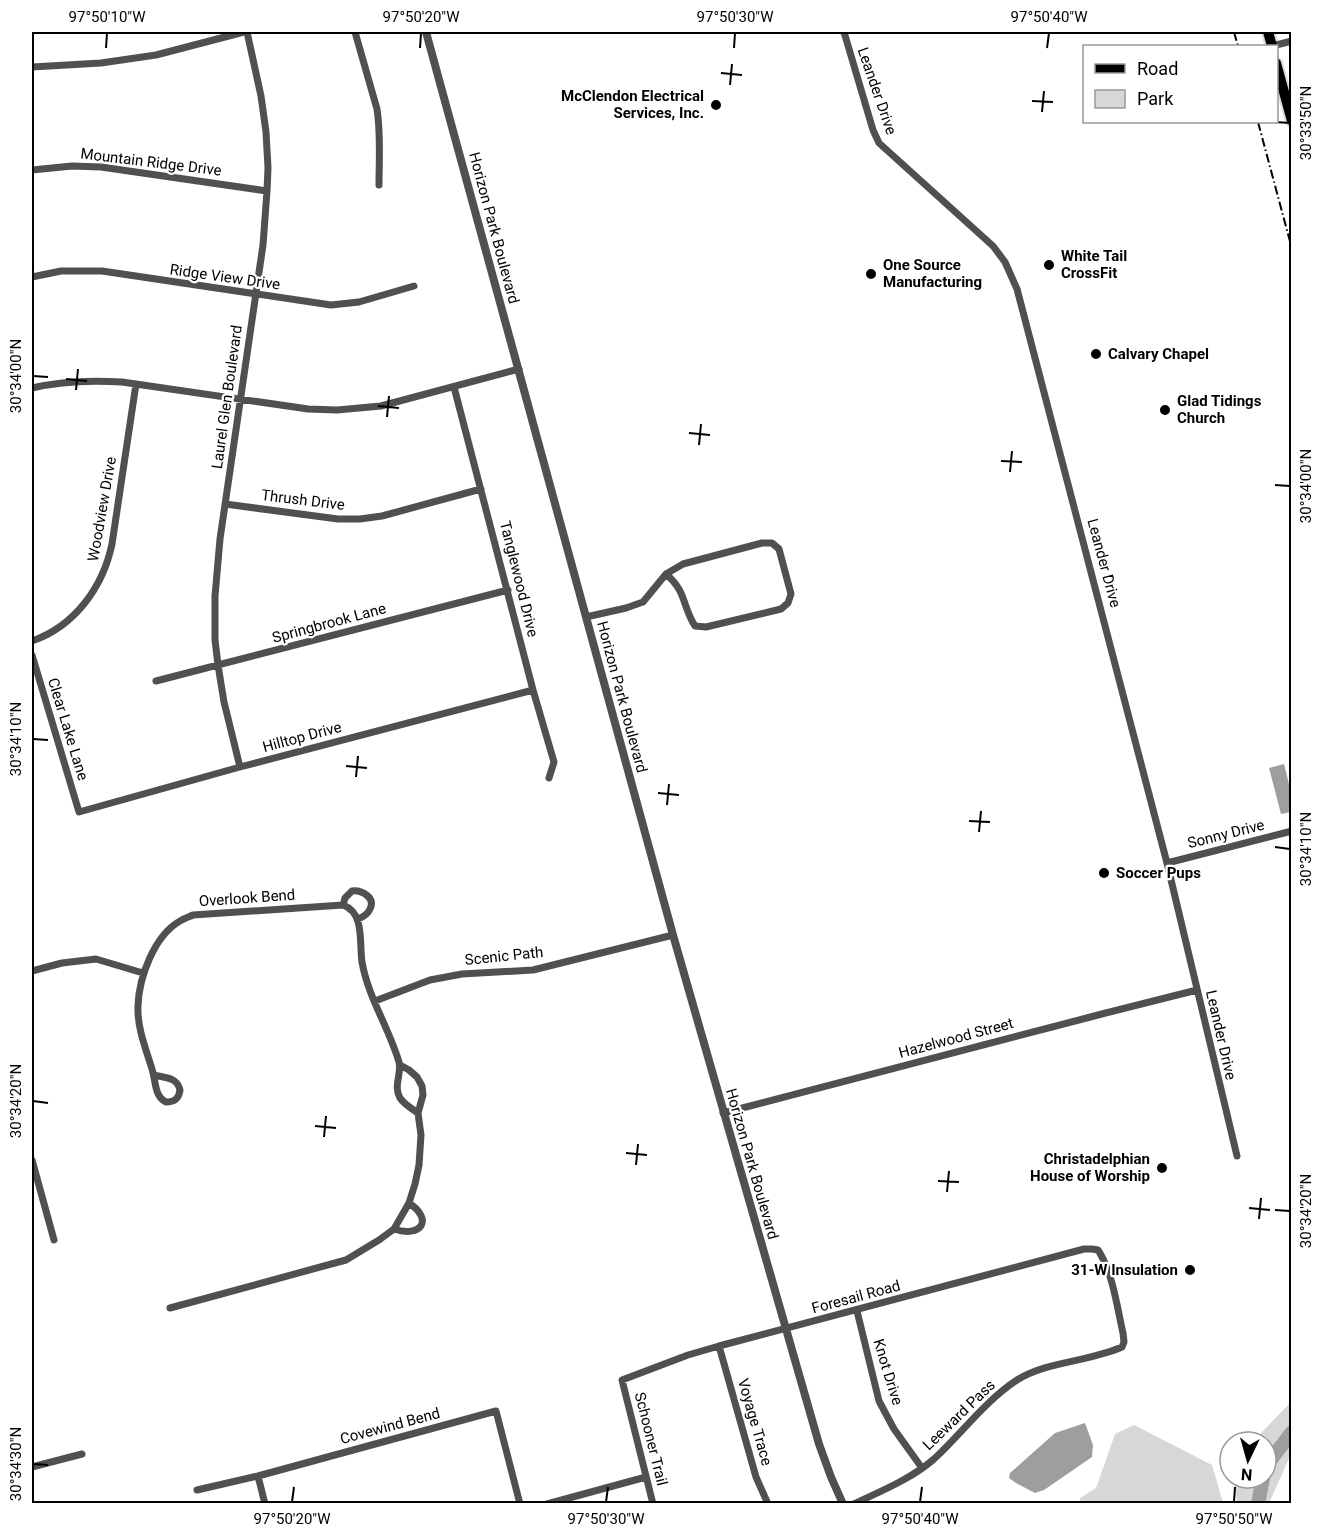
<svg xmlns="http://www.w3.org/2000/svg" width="1323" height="1535" font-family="Roboto,sans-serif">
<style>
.green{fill:#d7d7d7}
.water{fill:#9e9e9e}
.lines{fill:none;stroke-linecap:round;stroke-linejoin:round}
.river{stroke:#9e9e9e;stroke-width:14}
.primary-casing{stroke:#dbdbdb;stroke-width:14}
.minor{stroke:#505050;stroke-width:7}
.tertiary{stroke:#505050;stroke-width:8}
.primary{stroke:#000;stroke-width:10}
.rail{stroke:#000;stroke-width:2;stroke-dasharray:9 3 1.5 3;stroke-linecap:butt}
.ticks{fill:none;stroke:#000;stroke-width:2}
.poi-dot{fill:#000;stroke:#fff;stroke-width:2}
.labels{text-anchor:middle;stroke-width:4.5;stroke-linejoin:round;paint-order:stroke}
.street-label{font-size:15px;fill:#000;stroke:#fff}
.poi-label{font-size:15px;font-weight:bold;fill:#000;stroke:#fff;text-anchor:start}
.neatline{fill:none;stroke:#000;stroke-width:2}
.ticks-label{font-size:15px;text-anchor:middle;fill:#000}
</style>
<rect width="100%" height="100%" fill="#fff"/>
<path class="green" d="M 1291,1402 L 1291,1454 L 1270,1501 L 1270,1503 L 1237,1503 L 1234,1478 L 1266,1478 L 1266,1442 L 1254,1442 L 1262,1432 Z
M 1134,1425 L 1212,1465 L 1223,1503 L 1080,1503 L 1080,1498 L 1096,1488 L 1115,1434 Z"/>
<path class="water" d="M 1284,764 L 1291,792 L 1291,812 L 1281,814 L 1269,768 Z
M 1085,1423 L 1093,1445 L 1092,1457 L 1044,1490 L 1035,1493 L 1016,1483 L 1009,1478 L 1010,1473 L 1055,1433 Z"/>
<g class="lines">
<path class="river" d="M 1266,1466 L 1292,1432
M 1258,1504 L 1263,1478"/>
<defs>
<path id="primary" d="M 1268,32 L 1272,46
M 1276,63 L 1292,121"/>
</defs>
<use href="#primary" class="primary-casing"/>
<path class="minor" d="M 355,32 L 377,109 C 381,134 379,159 379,185
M 844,32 L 873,130 L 879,143 L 993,246 L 1005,262 L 1017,289 L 1167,863 L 1237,1156
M 1272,46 L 1292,41
M 32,67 L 101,63 L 156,55 L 244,32
M 32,170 L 72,166 L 101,167 L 267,191
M 32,277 L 61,271 L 102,271 L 331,305 L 359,302 L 414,286
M 454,387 L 533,690 L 554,762 L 549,778
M 32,388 C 61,381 91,380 122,382 L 308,409 L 337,410 L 381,406 L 519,369
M 225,504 L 338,519 L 360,519 L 382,516 L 481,489
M 586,617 L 626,608 L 643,602 L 666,574 C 687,592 682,606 695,626 L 706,627 L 781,609 L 788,603 L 791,594 L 779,549 L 772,543 L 762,543 L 683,564 L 666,574
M 32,641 C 75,626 103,587 112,544 L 136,384
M 32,655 L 79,812 L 240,767 L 533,690
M 156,681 L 508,590
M 240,767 L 224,702 L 218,665 L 215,640 L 215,596 L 220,539 L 263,245 L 267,191 L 268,168 L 266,132 L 261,96 L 247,32
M 1167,863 L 1292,831
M 343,905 L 345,898 L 352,891 C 361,890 376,897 370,909 C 368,914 363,917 358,919
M 32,971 L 62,963 L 96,959 L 143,973
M 375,1001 L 430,980 L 462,974 L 533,970 L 673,935
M 154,1075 C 165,1078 177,1077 180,1090 C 179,1098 175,1102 166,1102 C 154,1096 156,1081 152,1069 C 146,1049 137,1028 138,1006 C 139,977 154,936 180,921 C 184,918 189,917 193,915 L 343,905 C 365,913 359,942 362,962 C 368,997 389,1028 399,1062 C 402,1074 393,1086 400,1098 C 404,1104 412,1109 418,1113
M 723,1113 L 1098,1015 L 1197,990
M 32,1160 L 54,1240
M 394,1229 C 421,1238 434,1220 409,1203
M 170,1308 L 346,1260 L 379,1240 L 394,1229 L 409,1203 L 415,1184 L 419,1165 L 421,1135 L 418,1113 L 423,1095 L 422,1086 L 417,1077 L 409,1070 L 400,1065
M 857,1311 L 879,1401 L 894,1429 L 922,1468
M 719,1346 L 756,1477 L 768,1504
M 32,1467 L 82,1454
M 258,1476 L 265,1504
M 197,1490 L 258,1476 L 496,1411 L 520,1504
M 547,1504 L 646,1477
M 653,1504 L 622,1380 L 688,1355 L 719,1346 L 1084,1249 L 1092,1249 L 1098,1250 C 1113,1273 1117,1307 1123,1333 L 1124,1342 L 1122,1347 C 1088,1362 1048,1361 1017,1380 C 985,1401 962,1433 934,1459 C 911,1479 881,1491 854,1504"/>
<path class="tertiary" d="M 426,32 L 673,935 L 819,1444 L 831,1477 L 843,1504"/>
<use href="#primary" class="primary"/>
<path class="rail" d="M 1234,32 L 1238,46
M 1258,122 L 1292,249"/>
</g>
<path class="ticks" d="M 106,48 L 107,33M 420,48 L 421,33M 734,48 L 735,33M 1047,48 L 1049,33M 721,73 L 742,75M 730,85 L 732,64M 1032,101 L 1053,102M 1042,112 L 1044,91M 1275,122 L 1290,123M 33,376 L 48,377M 66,379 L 87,381M 76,390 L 78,369M 378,406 L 399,408M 387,417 L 389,396M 689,433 L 710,435M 699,445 L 701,424M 1001,461 L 1022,462M 1010,472 L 1012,451M 1275,485 L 1290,486M 33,739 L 48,740M 346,766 L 367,768M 356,777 L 358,756M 658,793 L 679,795M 667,805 L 669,784M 969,821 L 990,822M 979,832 L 981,811M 1275,847 L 1290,849M 33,1101 L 48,1103M 315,1126 L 336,1128M 324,1137 L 326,1116M 626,1153 L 647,1155M 636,1165 L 638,1144M 938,1181 L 959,1182M 947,1192 L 949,1171M 1249,1208 L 1270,1210M 1275,1210 L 1290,1211M 1259,1219 L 1261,1198M 33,1464 L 48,1465M 292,1502 L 294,1487M 606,1502 L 608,1487M 920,1502 L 922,1487M 1234,1502 L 1235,1487"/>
<g class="poi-dot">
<circle cx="716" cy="105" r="6"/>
<circle cx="1049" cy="265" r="6"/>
<circle cx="871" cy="274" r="6"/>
<circle cx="1096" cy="354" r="6"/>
<circle cx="1165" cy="410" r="6"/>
<circle cx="1104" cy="873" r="6"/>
<circle cx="1162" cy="1168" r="6"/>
<circle cx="1190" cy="1270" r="6"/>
</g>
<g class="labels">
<g class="street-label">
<text transform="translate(877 91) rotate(71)" y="5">Leander Drive</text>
<text transform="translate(151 162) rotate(7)" y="5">Mountain Ridge Drive</text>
<text transform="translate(494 228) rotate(75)" y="5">Horizon Park Boulevard</text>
<text transform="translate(225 277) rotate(8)" y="5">Ridge View Drive</text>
<text transform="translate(227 397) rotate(-82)" y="5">Laurel Glen Boulevard</text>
<text transform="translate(303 500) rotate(7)" y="5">Thrush Drive</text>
<text transform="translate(102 509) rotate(-80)" y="5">Woodview Drive</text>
<text transform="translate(1104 563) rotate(75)" y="5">Leander Drive</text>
<text transform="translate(519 579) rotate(76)" y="5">Tanglewood Drive</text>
<text transform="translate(329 623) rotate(-15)" y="5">Springbrook Lane</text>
<text transform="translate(622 697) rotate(75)" y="5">Horizon Park Boulevard</text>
<text transform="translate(68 729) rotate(73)" y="5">Clear Lake Lane</text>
<text transform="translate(302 737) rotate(-15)" y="5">Hilltop Drive</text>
<text transform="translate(1226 834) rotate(-14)" y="5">Sonny Drive</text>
<text transform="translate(247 898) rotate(-4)" y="5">Overlook Bend</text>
<text transform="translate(504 956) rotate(-6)" y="5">Scenic Path</text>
<text transform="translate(1221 1035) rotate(77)" y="5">Leander Drive</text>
<text transform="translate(956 1038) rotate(-15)" y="5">Hazelwood Street</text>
<text transform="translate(752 1164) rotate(74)" y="5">Horizon Park Boulevard</text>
<text transform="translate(856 1297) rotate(-15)" y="5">Foresail Road</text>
<text transform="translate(888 1372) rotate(73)" y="5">Knot Drive</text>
<text transform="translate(959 1415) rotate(-44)" y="5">Leeward Pass</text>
<text transform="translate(755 1422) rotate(74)" y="5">Voyage Trace</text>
<text transform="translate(390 1426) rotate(-15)" y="5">Covewind Bend</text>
<text transform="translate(651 1439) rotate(76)" y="5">Schooner Trail</text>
</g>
<g class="poi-label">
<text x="704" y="101" text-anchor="end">McClendon Electrical<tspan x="704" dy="17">Services, Inc.</tspan></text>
<text x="1061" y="261">White Tail<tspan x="1061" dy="17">CrossFit</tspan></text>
<text x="883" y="270">One Source<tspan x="883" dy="17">Manufacturing</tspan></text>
<text x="1108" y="359">Calvary Chapel</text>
<text x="1177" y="406">Glad Tidings<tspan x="1177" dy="17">Church</tspan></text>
<text x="1116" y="878">Soccer Pups</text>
<text x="1150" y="1164" text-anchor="end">Christadelphian<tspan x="1150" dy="17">House of Worship</tspan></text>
<text x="1178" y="1275" text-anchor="end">31-W Insulation</text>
</g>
</g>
<rect width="1323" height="1535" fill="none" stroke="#ffffff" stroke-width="66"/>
<rect x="1083" y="45" width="195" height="78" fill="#ffffff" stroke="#999999" stroke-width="1.5"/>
<rect x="1095" y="64" width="30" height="9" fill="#000000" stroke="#999999" stroke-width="1.5"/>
<text x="1137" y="75" font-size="18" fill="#000000">Road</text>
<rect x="1095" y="90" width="30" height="18" fill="#d7d7d7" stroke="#999999" stroke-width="1.5"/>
<text x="1137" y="105" font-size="18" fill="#000000">Park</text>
<g transform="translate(1248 1460) rotate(185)"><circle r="28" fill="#ffffff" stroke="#999999" stroke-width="1.5"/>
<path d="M0-4.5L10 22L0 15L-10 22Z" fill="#000000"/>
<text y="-9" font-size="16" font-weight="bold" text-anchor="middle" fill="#000000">N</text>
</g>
<rect x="33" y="33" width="1257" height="1469" class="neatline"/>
<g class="ticks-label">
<text x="107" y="22">97°50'10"W</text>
<text x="421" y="22">97°50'20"W</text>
<text x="735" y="22">97°50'30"W</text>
<text x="1049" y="22">97°50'40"W</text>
<text transform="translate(1306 123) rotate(-90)" y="5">30°33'50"N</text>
<text transform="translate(16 376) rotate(-90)" y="5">30°34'00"N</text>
<text transform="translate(1306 486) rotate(-90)" y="5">30°34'00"N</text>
<text transform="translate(16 739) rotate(-90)" y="5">30°34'10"N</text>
<text transform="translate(1306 849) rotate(-90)" y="5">30°34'10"N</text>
<text transform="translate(16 1101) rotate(-90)" y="5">30°34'20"N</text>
<text transform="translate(1306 1211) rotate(-90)" y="5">30°34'20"N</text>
<text transform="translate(16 1464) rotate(-90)" y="5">30°34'30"N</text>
<text x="292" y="1524">97°50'20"W</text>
<text x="606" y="1524">97°50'30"W</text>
<text x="920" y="1524">97°50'40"W</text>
<text x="1234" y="1524">97°50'50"W</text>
</g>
</svg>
